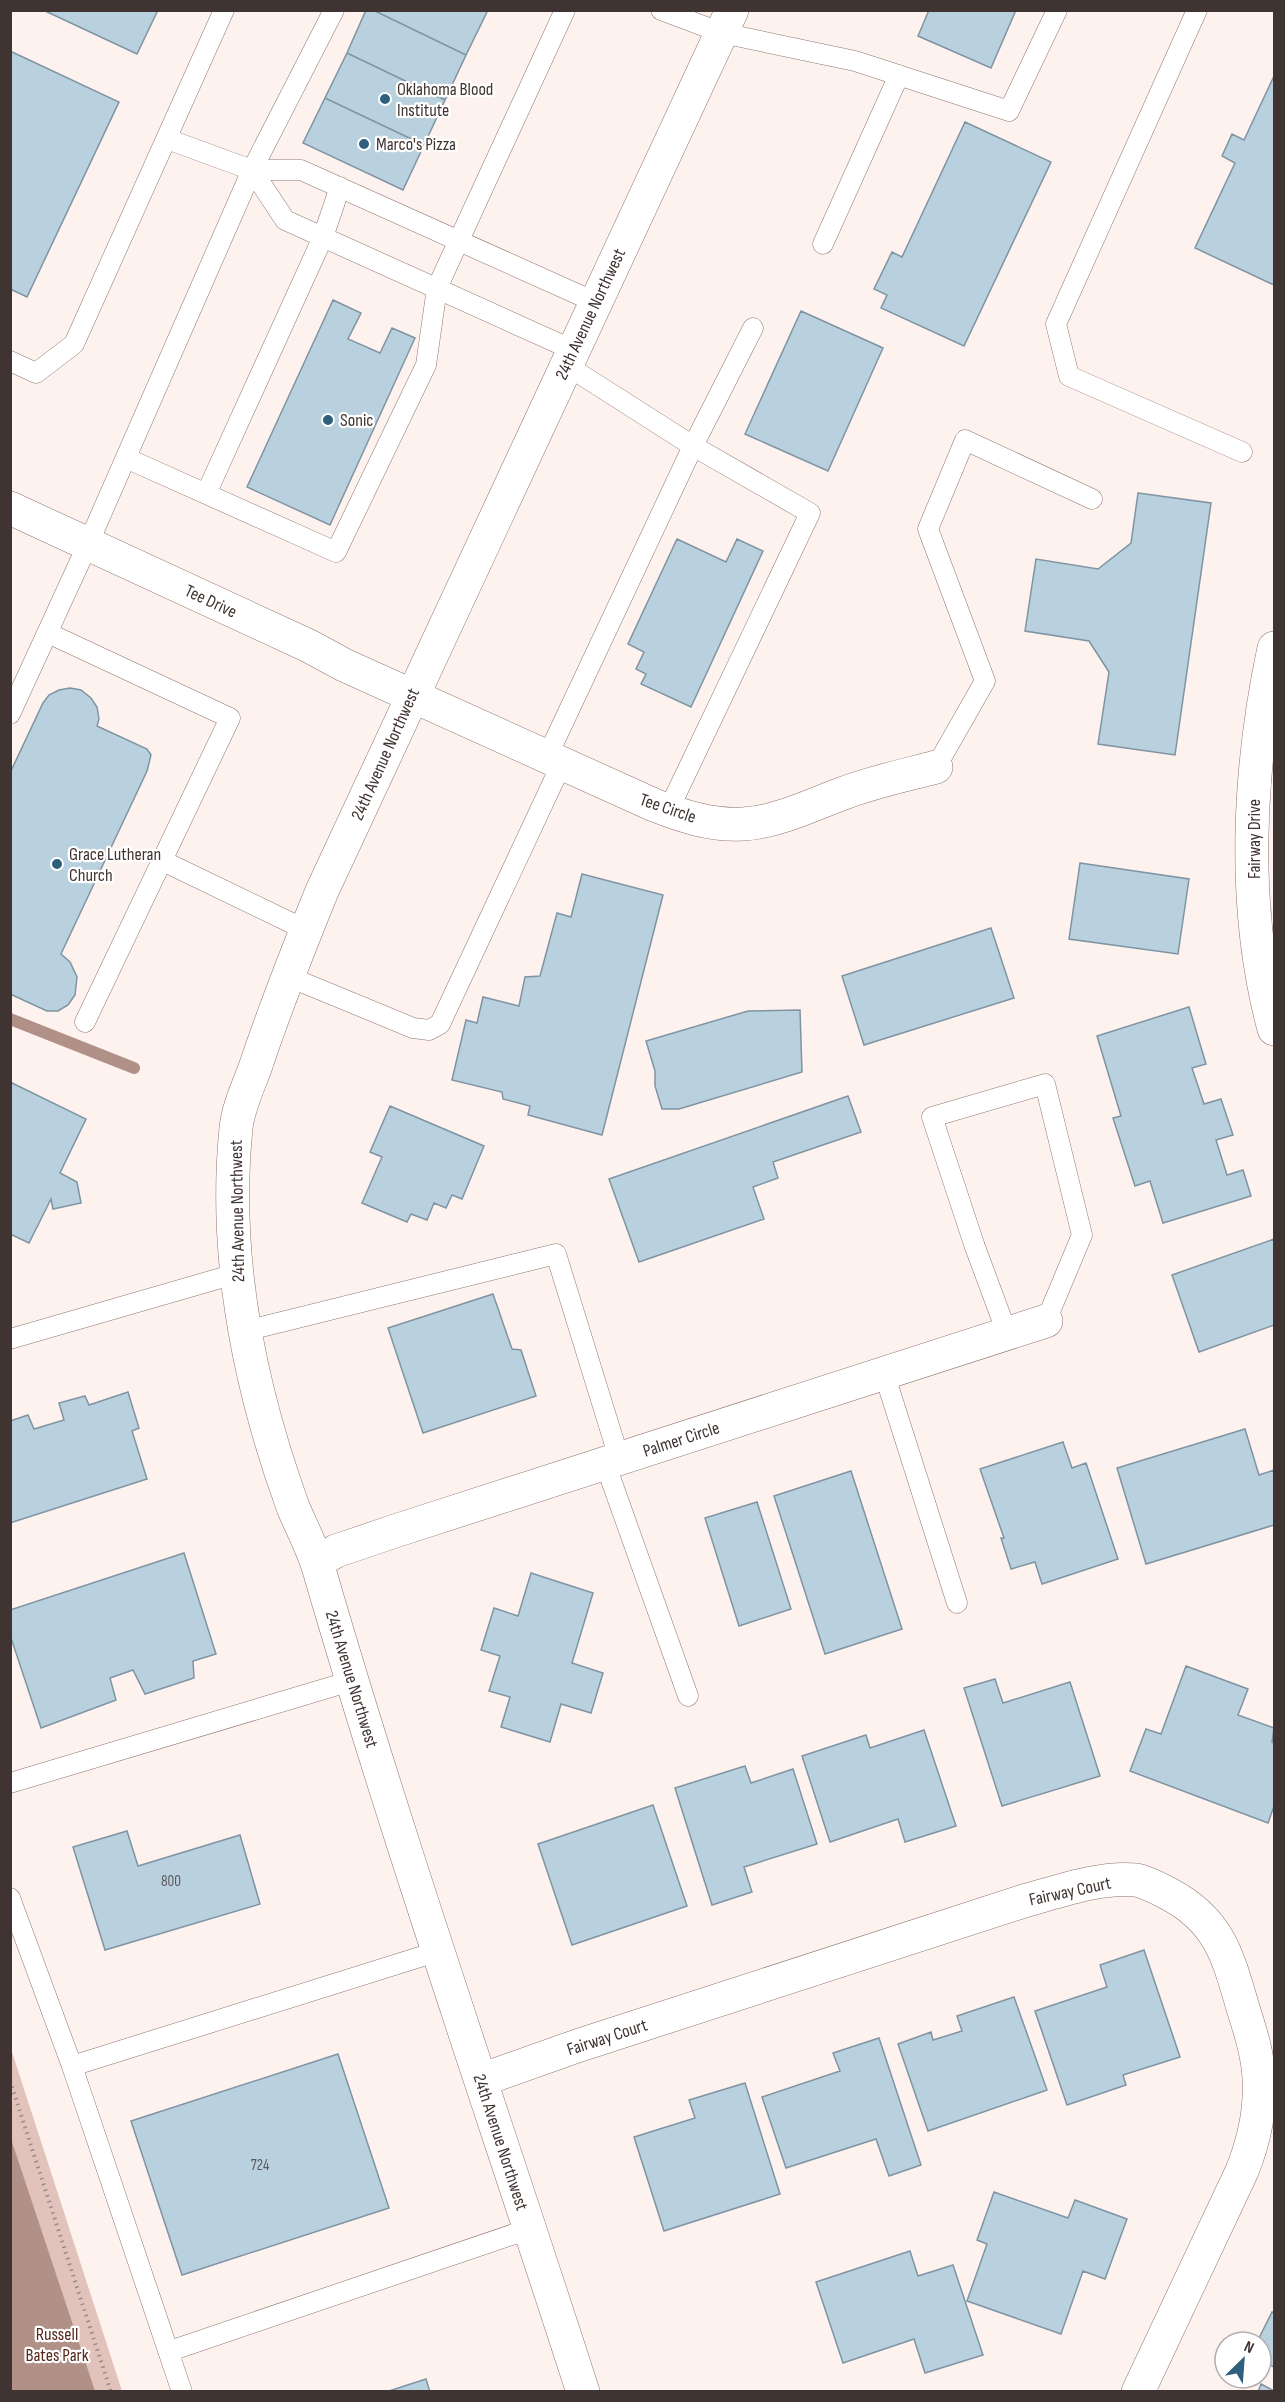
<svg xmlns="http://www.w3.org/2000/svg" width="1285" height="2402" font-family="'Sofia Sans Condensed',sans-serif">
<style>
.green{fill:#e1c3bb}
.water{fill:#b19087}
.lines{fill:none;stroke-linecap:round;stroke-linejoin:round}
.stream{stroke:#b19087;stroke-width:12}
.building{fill:#b9d0df;stroke:#7f94a3;stroke-width:1.5}
.lane-casing{stroke:#8e766f;stroke-width:21}
.street-casing{stroke:#8e766f;stroke-width:34}
.secondary-casing{stroke:#8e766f;stroke-width:34}
.path{stroke:#988c89;stroke-width:4;stroke-dasharray:1.5 4.5;stroke-linecap:butt}
.lane{stroke:#fff;stroke-width:20}
.street{stroke:#fff;stroke-width:33}
.secondary{stroke:#fff;stroke-width:33}
.poi-dot{fill:#2e5f7d;stroke:#fff;stroke-width:2}
.labels{text-anchor:middle;stroke-width:4.5;stroke-linejoin:round;paint-order:stroke}
.number-label{font-size:15px;fill:#5e5b5c}
.poi-label{font-size:18px;fill:#3f3431;stroke:#fff;text-anchor:start}
.street-label{font-size:18px;fill:#3f3431;stroke:#fff}
.park-label{font-size:18px;fill:#57281c;stroke:#fff}
</style>
<rect width="100%" height="100%" fill="#fef2ef"/>
<path class="green" d="M 11,2049 L 122,2391 L 11,2391 Z"/>
<path class="water" d="M 10,2139 L 11,2139 L 95,2391 L 11,2391 Z"/>
<g class="lines">
<path class="stream" d="M 10,1019 L 134,1068"/>
</g>
<path class="building" d="M 43,10 L 158,10 L 137,54 Z
M 366,10 L 373,10 L 466,55 L 445,100 L 347,53 Z
M 373,10 L 488,10 L 466,55 Z
M 929,10 L 1016,10 L 991,68 L 918,36 Z
M 10,51 L 119,102 L 27,297 L 10,289 Z
M 347,53 L 445,100 L 424,145 L 325,98 Z
M 1274,76 L 1274,285 L 1195,248 L 1235,163 L 1222,156 L 1232,134 L 1244,140 Z
M 325,98 L 424,145 L 403,190 L 303,143 Z
M 965,122 L 1051,162 L 964,346 L 881,308 L 887,295 L 874,289 L 892,252 L 902,257 Z
M 333,300 L 361,313 L 348,339 L 380,353 L 392,328 L 415,338 L 330,525 L 247,487 Z
M 801,311 L 883,348 L 828,471 L 745,434 Z
M 1138,493 L 1211,503 L 1175,755 L 1098,744 L 1109,672 L 1089,641 L 1025,631 L 1036,559 L 1098,569 L 1131,543 Z
M 677,539 L 726,562 L 737,539 L 763,551 L 691,707 L 641,684 L 646,674 L 636,669 L 644,652 L 628,644 Z
M 70,688 L 81,690 L 91,698 L 97,707 L 99,719 L 97,726 L 147,749 L 151,755 L 147,771 L 61,954 L 70,962 L 77,977 L 75,995 L 68,1005 L 58,1011 L 47,1011 L 10,994 L 10,773 L 43,703 L 49,695 L 59,690 Z
M 1080,863 L 1189,879 L 1178,954 L 1069,939 Z
M 582,874 L 663,895 L 602,1135 L 528,1115 L 530,1106 L 503,1099 L 502,1092 L 452,1080 L 466,1020 L 477,1023 L 483,997 L 519,1006 L 525,977 L 540,976 L 557,913 L 571,917 Z
M 991,928 L 1014,998 L 864,1045 L 842,976 Z
M 1189,1007 L 1206,1064 L 1192,1068 L 1204,1104 L 1221,1099 L 1233,1135 L 1216,1140 L 1227,1175 L 1243,1170 L 1251,1196 L 1163,1223 L 1150,1181 L 1135,1186 L 1113,1118 L 1121,1116 L 1097,1036 Z
M 800,1010 L 802,1072 L 679,1109 L 662,1109 L 655,1086 L 655,1071 L 646,1041 L 748,1011 Z
M 10,1082 L 86,1119 L 60,1173 L 77,1182 L 81,1203 L 53,1209 L 51,1199 L 29,1243 L 10,1234 Z
M 848,1096 L 861,1132 L 773,1162 L 778,1178 L 753,1187 L 764,1219 L 639,1262 L 609,1179 Z
M 390,1106 L 484,1146 L 462,1199 L 452,1195 L 446,1208 L 434,1203 L 427,1220 L 411,1214 L 407,1222 L 362,1203 L 382,1157 L 370,1152 Z
M 1274,1239 L 1274,1325 L 1199,1352 L 1172,1275 Z
M 493,1294 L 512,1349 L 521,1350 L 536,1396 L 423,1433 L 388,1328 Z
M 128,1392 L 139,1428 L 132,1431 L 147,1479 L 10,1523 L 10,1421 L 28,1415 L 34,1429 L 64,1420 L 59,1403 L 85,1396 L 89,1405 Z
M 1245,1429 L 1259,1475 L 1274,1470 L 1274,1525 L 1146,1564 L 1117,1468 Z
M 1063,1442 L 1072,1468 L 1086,1463 L 1118,1559 L 1042,1584 L 1035,1562 L 1011,1569 L 1001,1538 L 1004,1538 L 980,1469 Z
M 851,1471 L 902,1629 L 825,1654 L 774,1496 Z
M 757,1502 L 791,1609 L 739,1626 L 705,1518 Z
M 184,1553 L 216,1654 L 193,1661 L 194,1678 L 145,1694 L 133,1670 L 110,1678 L 116,1700 L 41,1728 L 10,1635 L 10,1610 Z
M 531,1573 L 593,1593 L 572,1663 L 603,1673 L 591,1713 L 561,1704 L 550,1742 L 501,1727 L 510,1697 L 489,1691 L 500,1656 L 481,1650 L 494,1608 L 518,1616 Z
M 1186,1666 L 1248,1689 L 1238,1715 L 1274,1728 L 1272,1742 L 1274,1743 L 1274,1806 L 1268,1823 L 1130,1771 L 1146,1729 L 1161,1734 Z
M 995,1679 L 1003,1703 L 1070,1682 L 1100,1776 L 1002,1806 L 964,1688 Z
M 924,1730 L 956,1826 L 905,1842 L 898,1819 L 830,1842 L 802,1756 L 866,1735 L 870,1748 Z
M 745,1766 L 751,1783 L 793,1769 L 817,1844 L 744,1867 L 752,1892 L 712,1905 L 675,1788 Z
M 653,1805 L 687,1906 L 572,1945 L 538,1844 Z
M 127,1831 L 138,1866 L 240,1835 L 260,1904 L 105,1950 L 73,1847 Z
M 1144,1950 L 1180,2057 L 1123,2075 L 1126,2085 L 1067,2105 L 1035,2011 L 1107,1987 L 1100,1965 Z
M 1014,1997 L 1047,2090 L 928,2131 L 898,2044 L 931,2032 L 933,2040 L 962,2031 L 957,2016 Z
M 879,2038 L 921,2165 L 889,2176 L 876,2139 L 786,2168 L 762,2097 L 840,2071 L 833,2053 Z
M 338,2054 L 389,2208 L 182,2275 L 131,2121 Z
M 745,2083 L 780,2194 L 664,2231 L 634,2137 L 695,2118 L 689,2100 Z
M 994,2192 L 1068,2218 L 1075,2200 L 1127,2219 L 1105,2279 L 1083,2271 L 1061,2334 L 967,2301 L 987,2244 L 977,2240 Z
M 910,2251 L 918,2276 L 953,2265 L 983,2355 L 925,2373 L 914,2339 L 843,2363 L 816,2282 Z
M 1272,2312 L 1274,2313 L 1274,2367 L 1261,2360 L 1261,2342 L 1257,2342 Z
M 426,2379 L 430,2392 L 386,2392 Z
M 1261,2384 L 1274,2391 L 1274,2392 L 1258,2392 Z"/>
<g class="lines">
<defs>
<path id="lane" d="M 661,10 L 722,33 L 855,61 L 1009,111 L 1057,10
M 1197,10 L 1056,324 L 1069,376 L 1242,452
M 167,139 L 252,170 L 301,170 L 595,302
M 252,170 L 285,220 L 573,350
M 823,244 L 899,75
M 10,361 L 36,373 L 74,344 L 224,10
M 566,365 L 693,446 L 810,513 L 668,811
M 126,458 L 336,552 L 426,365 L 437,288 L 565,10
M 206,494 L 323,237 L 340,187
M 48,633 L 230,718 L 85,1022
M 10,714 L 88,544 L 252,170 L 334,10
M 547,757 L 693,446 L 753,328
M 936,767 L 985,681 L 928,529 L 965,440 L 1092,499
M 163,861 L 306,930
M 287,976 L 413,1028 L 429,1030 L 440,1024 L 562,763
M 245,1331 L 556,1254 L 619,1458
M 1007,1333 L 975,1247 L 932,1117 L 1045,1084 L 1082,1235 L 1046,1321
M 10,1339 L 235,1274
M 884,1373 L 957,1603
M 605,1463 L 688,1696
M 10,1783 L 351,1681
M 10,1898 L 72,2066
M 170,2351 L 529,2229
M 182,2392 L 72,2066 L 439,1951"/>
<path id="street" d="M 10,508 L 309,646 L 344,665 L 654,805 C 682,816 712,826 743,824 C 778,822 811,805 844,793 C 873,782 906,775 936,767
M 1274,648 C 1248,771 1241,907 1274,1029
M 317,1562 L 336,1551 L 395,1531 L 1046,1321
M 481,2080 L 577,2046 L 1024,1901 C 1057,1892 1101,1876 1136,1880 C 1147,1882 1159,1889 1169,1894 C 1220,1921 1228,1957 1243,2008 C 1250,2030 1258,2055 1259,2078 C 1261,2111 1254,2141 1242,2171 L 1138,2392"/>
<path id="secondary" d="M 583,2392 C 495,2119 400,1848 320,1573 C 314,1550 302,1529 293,1507 C 249,1386 223,1257 236,1128 C 238,1108 248,1087 255,1068 C 275,1008 298,950 322,891 L 732,10"/>
</defs>
<use href="#lane" class="lane-casing"/>
<use href="#street" class="street-casing"/>
<use href="#secondary" class="secondary-casing"/>
<path class="path" d="M 10,2081 L 111,2392"/>
<use href="#lane" class="lane"/>
<use href="#street" class="street"/>
<use href="#secondary" class="secondary"/>
</g>
<g class="poi-dot">
<circle cx="385" cy="99" r="6"/>
<circle cx="364" cy="144" r="6"/>
<circle cx="328" cy="420" r="6"/>
<circle cx="57" cy="864" r="6"/>
</g>
<g class="labels">
<g class="number-label">
<text x="171" y="1886">800</text>
<text x="260" y="2170">724</text>
</g>
<g class="poi-label">
<text x="397" y="95">Oklahoma Blood<tspan x="397" dy="21">Institute</tspan></text>
<text x="376" y="150">Marco's Pizza</text>
<text x="340" y="426">Sonic</text>
<text x="69" y="860">Grace Lutheran<tspan x="69" dy="21">Church</tspan></text>
</g>
<g class="street-label">
<text transform="translate(590 314) rotate(-65)" y="6">24th Avenue Northwest</text>
<text transform="translate(211 601) rotate(25)" y="6">Tee Drive</text>
<text transform="translate(385 754) rotate(-66)" y="6">24th Avenue Northwest</text>
<text transform="translate(668 808) rotate(19)" y="6">Tee Circle</text>
<text transform="translate(1254 839) rotate(-90)" y="6">Fairway Drive</text>
<text transform="translate(237 1211) rotate(-91)" y="6">24th Avenue Northwest</text>
<text transform="translate(681 1439) rotate(-18)" y="6">Palmer Circle</text>
<text transform="translate(352 1679) rotate(73)" y="6">24th Avenue Northwest</text>
<text transform="translate(1070 1891) rotate(-12)" y="6">Fairway Court</text>
<text transform="translate(607 2037) rotate(-18)" y="6">Fairway Court</text>
<text transform="translate(501 2142) rotate(72)" y="6">24th Avenue Northwest</text>
</g>
<g class="park-label">
<text x="57" y="2340">Russell<tspan x="57" dy="21">Bates Park</tspan></text>
</g>
</g>
<rect width="1285" height="2402" fill="none" stroke="#3f3431" stroke-width="24"/>
<g transform="translate(1243 2360) rotate(25)"><circle r="28" fill="#ffffff" stroke="#b2aead" stroke-width="1.5"/>
<path d="M0-4.5L10 22L0 15L-10 22Z" fill="#2e5f7d"/>
<text y="-9" font-size="16" font-weight="bold" text-anchor="middle" fill="#3f3431">N</text>
</g>
</svg>
